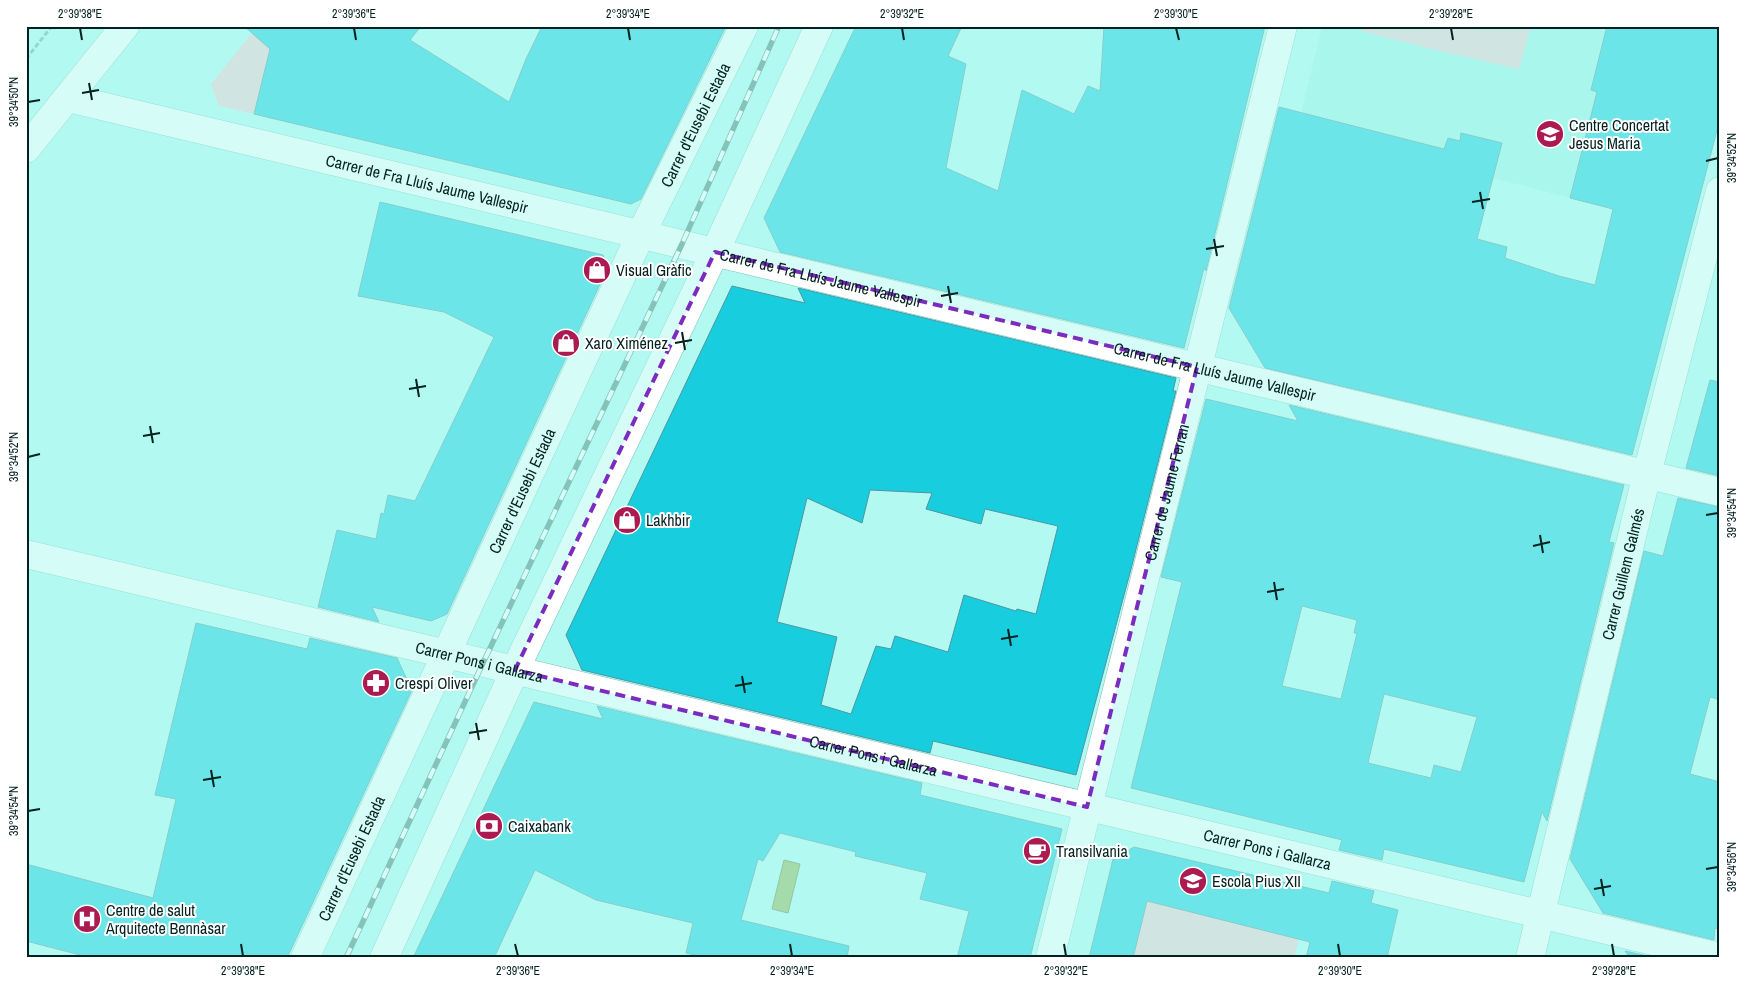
<svg xmlns="http://www.w3.org/2000/svg" width="1746" height="984" font-family="'Archivo Narrow',sans-serif">
<style>
.built{fill:#9ef2e7}
.green{fill:#f3c9d1}
.water{fill:#94b656;stroke:#698a46}
.building{fill:#17cdde;stroke:#4f969f;fill-rule:evenodd}
.lines{fill:none;stroke-linecap:round;stroke-linejoin:round}
.minor-casing{stroke:#7ac1b8;stroke-width:29}
.major-casing{stroke:#7ac1b8;stroke-width:29}
.path{stroke:#72aaa4;stroke-width:3;stroke-dasharray:5 2.5;stroke-linecap:butt}
.minor{stroke:#fff;stroke-width:28}
.major{stroke:#fff;stroke-width:28}
.rail-casing{stroke:#4e7f79;stroke-width:5.5}
.rail{stroke:#fff;stroke-width:4;stroke-dasharray:11;stroke-linecap:butt}
.marked{fill:none;stroke:#7b2cbf;stroke-width:4;stroke-dasharray:10 6;stroke-linejoin:round}
.ticks{fill:none;stroke:#042320;stroke-width:2}
.labels{text-anchor:middle;stroke-width:4;stroke-linejoin:round;paint-order:stroke}
.street-label{font-size:16px;fill:#042320;stroke:#fff}
.poi-label{font-size:16px;fill:#042320;stroke:#fff;text-anchor:start}
.neatline{fill:none;stroke:#042320;stroke-width:2}
.ticks-label{font-size:12px;text-anchor:middle;fill:#042320}
</style>
<rect width="100%" height="100%" fill="#b2faf1"/>
<path class="built" d="M 1322,26 L 1720,26 L 1720,119 L 1691,229 L 1493,178 L 1497,162 L 1301,113 Z"/>
<path class="green" d="M 1362,26 L 1531,26 L 1519,69 L 1432,49 L 1361,31 Z
M 252,33 L 270,48 L 254,114 L 219,106 L 211,84 Z
M 1147,901 L 1299,939 L 1294,958 L 1133,958 Z"/>
<path class="water" d="M 784,860 L 800,864 L 788,913 L 772,909 Z"/>
<path class="building" d="M 244,26 L 421,26 L 410,40 L 509,102 L 526,59 L 542,26 L 726,26 L 641,199 L 631,204 L 254,114 L 270,49 Z
M 856,26 L 962,26 L 948,56 L 966,64 L 946,168 L 998,191 L 1022,90 L 1074,114 L 1088,86 L 1100,91 L 1104,26 L 1265,26 L 1206,271 L 1204,268 L 1184,348 L 780,252 L 764,218 Z
M 1607,26 L 1720,26 L 1720,119 L 1632,455 L 1265,368 L 1229,308 L 1279,107 L 1444,149 L 1448,138 L 1460,141 L 1461,133 L 1502,143 L 1477,239 L 1507,247 L 1505,258 L 1559,276 L 1595,285 L 1613,209 L 1570,198 L 1597,92 L 1591,90 Z
M 380,202 L 603,255 L 608,267 L 447,614 L 431,621 L 372,607 L 379,622 L 318,607 L 337,530 L 376,539 L 381,513 L 384,514 L 388,495 L 415,501 L 494,337 L 444,312 L 358,296 Z
M 732,286 L 805,303 L 798,288 L 1176,378 L 1173,391 L 1176,391 L 1131,569 L 1076,775 L 933,741 L 930,753 L 582,670 L 566,635 ZM 870,490 L 932,493 L 926,509 L 981,524 L 985,509 L 1058,526 L 1036,614 L 1017,609 L 1016,611 L 964,595 L 948,652 L 895,636 L 891,649 L 876,646 L 851,714 L 821,705 L 837,637 L 777,622 L 807,498 L 862,523 Z
M 1710,380 L 1720,382 L 1720,476 L 1686,468 Z
M 1206,399 L 1298,421 L 1289,405 L 1624,485 L 1609,542 L 1614,543 L 1547,821 L 1542,812 L 1524,882 L 1384,849 L 1382,860 L 1339,850 L 1342,840 L 1131,788 L 1182,582 L 1161,577 ZM 1302,606 L 1357,620 L 1354,633 L 1357,633 L 1341,699 L 1282,686 ZM 1384,694 L 1477,717 L 1461,772 L 1434,765 L 1431,778 L 1368,763 Z
M 1678,498 L 1720,507 L 1720,700 L 1710,697 L 1690,774 L 1720,782 L 1720,929 L 1715,928 L 1714,940 L 1603,913 L 1570,859 L 1644,551 L 1663,556 Z
M 196,623 L 307,649 L 310,638 L 397,658 L 412,690 L 287,958 L 92,958 L 26,941 L 26,864 L 153,898 L 176,799 L 155,795 Z
M 534,702 L 603,719 L 597,706 L 922,783 L 920,795 L 1062,829 L 1030,958 L 957,958 L 969,911 L 920,899 L 927,873 L 855,856 L 856,852 L 780,833 L 763,861 L 758,859 L 741,920 L 849,946 L 847,958 L 705,958 L 686,953 L 693,923 L 596,900 L 535,870 L 494,958 L 413,958 Z
M 1134,847 L 1329,893 L 1332,881 L 1374,891 L 1371,903 L 1398,910 L 1387,958 L 1306,958 L 1310,942 L 1147,901 L 1133,958 L 1089,958 L 1113,859 Z
M 1625,951 L 1656,958 L 1630,958 Z"/>
<g class="lines">
<defs>
<g id="minor">
<path id="s1" d="M 68,98 L 1720,492"/>
<path d="M 26,149 L 125,26"/>
<path id="s2" d="M 26,554 L 1720,957"/>
<path id="s3" d="M 1050,958 L 1283,26"/>
<path id="s4" d="M 1530,958 L 1647,474 L 1720,191"/>
</g>
<g id="major">
<path id="s5" d="M 305,958 L 641,234 L 744,26"/>
<path d="M 384,958 L 515,670 L 715,252 L 819,26"/>
</g>
</defs>
<use href="#minor" class="minor-casing"/>
<use href="#major" class="major-casing"/>
<path class="path" d="M 26,59 L 52,26"/>
<use href="#minor" class="minor"/>
<use href="#major" class="major"/>
<defs>
<path id="rail" d="M 346,958 L 483,663 L 682,244 L 779,26"/>
</defs>
<use href="#rail" class="rail-casing"/>
<use href="#rail" class="rail"/>
</g>
<path d="M0 0H1746V984H0ZM 715,252 L 1197,367 L 1087,807 L 515,670 Z" fill="#b2faf1" fill-opacity=".55" fill-rule="evenodd"/>
<path class="marked" d="M 715,252 L 1197,367 L 1087,807 L 515,670 Z"/>
<path class="ticks" d="M 80,28 L 82,40M 354,28 L 356,40M 628,28 L 630,40M 902,28 L 904,40M 1176,28 L 1179,40M 1451,28 L 1453,40M 89,83 L 92,100M 82,93 L 99,90M 28,102 L 40,100M 1706,161 L 1718,158M 1480,192 L 1483,209M 1472,202 L 1490,199M 1214,239 L 1217,256M 1206,249 L 1224,246M 948,286 L 951,303M 941,296 L 958,293M 682,332 L 685,350M 675,343 L 692,340M 416,379 L 419,397M 409,389 L 426,386M 150,426 L 153,443M 143,436 L 160,433M 28,457 L 40,454M 1706,515 L 1718,513M 1540,535 L 1543,553M 1533,546 L 1550,542M 1274,582 L 1277,600M 1267,592 L 1284,589M 1008,629 L 1011,646M 1001,639 L 1018,636M 742,676 L 745,693M 735,686 L 752,683M 476,723 L 479,740M 469,733 L 487,730M 211,770 L 214,787M 203,780 L 221,777M 28,811 L 40,809M 1706,869 L 1718,867M 1601,879 L 1604,896M 1594,889 L 1611,886M 241,944 L 243,956M 515,944 L 518,956M 790,944 L 792,956M 1064,944 L 1066,956M 1338,944 L 1340,956M 1612,944 L 1614,956"/>
<defs>
<symbol id="school-disc" viewBox="-11 -11 22 22"><circle r="9.5" fill="#ab1a51" stroke="#fff"/><path d="M0-5L7-2L0 1L-7-2ZM-4 1L0 2.5L4 1V4Q0 6-4 4Z" fill="#fff"/></symbol>
<symbol id="shop-disc" viewBox="-11 -11 22 22"><circle r="9.5" fill="#ab1a51" stroke="#fff"/><path d="M-5-2.5h2.3a2.7 3.5 0 0 1 5.4 0H5L5.5 6h-11ZM-1.5-2.5h3a1.5 2.3 0 0 0-3 0Z" fill="#fff"/></symbol>
<symbol id="pharmacy-disc" viewBox="-11 -11 22 22"><circle r="9.5" fill="#ab1a51" stroke="#fff"/><path d="M-2-6h4v4h4v4h-4v4h-4v-4h-4v-4h4Z" fill="#fff"/></symbol>
<symbol id="bank-disc" viewBox="-11 -11 22 22"><circle r="9.5" fill="#ab1a51" stroke="#fff"/><path d="M-6-4H6V4H-6ZM0-2.3a2.3 2.3 0 1 0 0 4.6a2.3 2.3 0 1 0 0-4.6Z" fill="#fff"/></symbol>
<symbol id="cafe-disc" viewBox="-11 -11 22 22"><circle r="9.5" fill="#ab1a51" stroke="#fff"/><path d="M-5.5-4.5H6V0H3Q3 3.5 0 3.5H-2.5Q-5.5 3.5-5.5 0ZM3-3.2v2h1.7v-2ZM-6 4.5H4V6H-6Z" fill="#fff"/></symbol>
<symbol id="hospital-disc" viewBox="-11 -11 22 22"><circle r="9.5" fill="#ab1a51" stroke="#fff"/><path d="M-5-5h3v3.5h4V-5h3V5h-3V1.5h-4V5h-3Z" fill="#fff"/></symbol>
</defs>
<g fill-rule="evenodd">
<use href="#school-disc" x="1534" y="118" width="32" height="32"/>
<use href="#shop-disc" x="581" y="254" width="32" height="32"/>
<use href="#shop-disc" x="550" y="327" width="32" height="32"/>
<use href="#shop-disc" x="611" y="504" width="32" height="32"/>
<use href="#pharmacy-disc" x="360" y="667" width="32" height="32"/>
<use href="#bank-disc" x="473" y="810" width="32" height="32"/>
<use href="#cafe-disc" x="1021" y="835" width="32" height="32"/>
<use href="#school-disc" x="1177" y="865" width="32" height="32"/>
<use href="#hospital-disc" x="71" y="903" width="32" height="32"/>
</g>
<g class="labels">
<g class="street-label">
<text dy="6" stroke="none"><textPath href="#s5" startOffset="920">Carrer d'Eusebi Estada</textPath></text>
<text dy="6" stroke="none"><textPath href="#s1" startOffset="369">Carrer de Fra Lluís Jaume Vallespir</textPath></text>
<text dy="6" stroke="none"><textPath href="#s1" startOffset="774">Carrer de Fra Lluís Jaume Vallespir</textPath></text>
<text dy="6" stroke="none"><textPath href="#s1" startOffset="1179">Carrer de Fra Lluís Jaume Vallespir</textPath></text>
<text dy="6" stroke="none"><textPath href="#s5" startOffset="515">Carrer d'Eusebi Estada</textPath></text>
<text dy="6" stroke="none"><textPath href="#s3" startOffset="480">Carrer de Jaume Ferran</textPath></text>
<text dy="6" stroke="none"><textPath href="#s4" startOffset="395">Carrer Guillem Galmés</textPath></text>
<text dy="6" stroke="none"><textPath href="#s2" startOffset="466">Carrer Pons i Gallarza</textPath></text>
<text dy="6" stroke="none"><textPath href="#s2" startOffset="871">Carrer Pons i Gallarza</textPath></text>
<text dy="6" stroke="none"><textPath href="#s2" startOffset="1276">Carrer Pons i Gallarza</textPath></text>
<text dy="6" stroke="none"><textPath href="#s5" startOffset="110">Carrer d'Eusebi Estada</textPath></text>
</g>
<g class="poi-label">
<text x="1569" y="131">Centre Concertat<tspan x="1569" dy="18">Jesus Maria</tspan></text>
<text x="616" y="276">Visual Gràfic</text>
<text x="585" y="349">Xaro Ximénez</text>
<text x="646" y="526">Lakhbir</text>
<text x="395" y="689">Crespí Oliver</text>
<text x="508" y="832">Caixabank</text>
<text x="1056" y="857">Transilvania</text>
<text x="1212" y="887">Escola Pius XII</text>
<text x="106" y="916">Centre de salut<tspan x="106" dy="18">Arquitecte Bennàsar</tspan></text>
</g>
</g>
<rect width="1746" height="984" fill="none" stroke="#ffffff" stroke-width="55"/>
<rect x="28" y="28" width="1690" height="928" class="neatline"/>
<g class="ticks-label">
<text x="80" y="18">2°39'38"E</text>
<text x="354" y="18">2°39'36"E</text>
<text x="628" y="18">2°39'34"E</text>
<text x="902" y="18">2°39'32"E</text>
<text x="1176" y="18">2°39'30"E</text>
<text x="1451" y="18">2°39'28"E</text>
<text transform="translate(14 102) rotate(-90)" y="4">39°34'50"N</text>
<text transform="translate(1732 158) rotate(-90)" y="4">39°34'52"N</text>
<text transform="translate(14 457) rotate(-90)" y="4">39°34'52"N</text>
<text transform="translate(1732 513) rotate(-90)" y="4">39°34'54"N</text>
<text transform="translate(14 811) rotate(-90)" y="4">39°34'54"N</text>
<text transform="translate(1732 867) rotate(-90)" y="4">39°34'56"N</text>
<text x="243" y="975">2°39'38"E</text>
<text x="518" y="975">2°39'36"E</text>
<text x="792" y="975">2°39'34"E</text>
<text x="1066" y="975">2°39'32"E</text>
<text x="1340" y="975">2°39'30"E</text>
<text x="1614" y="975">2°39'28"E</text>
</g>
</svg>
